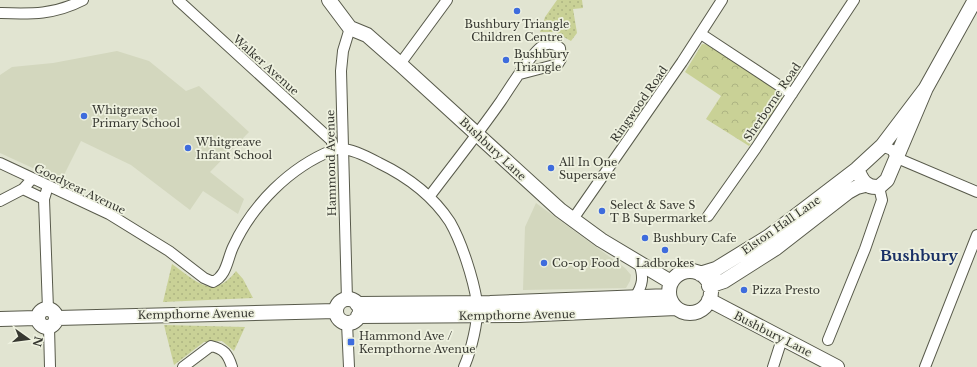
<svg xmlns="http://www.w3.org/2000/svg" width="977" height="367" font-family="'Libre Baskerville',serif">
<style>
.built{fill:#d3d7be}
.grass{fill:url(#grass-dots)}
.park{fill:url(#park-crowns)}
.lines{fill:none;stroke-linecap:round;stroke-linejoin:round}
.street-casing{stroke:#585a4b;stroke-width:12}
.secondary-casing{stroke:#585a4b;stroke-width:16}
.street{stroke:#fff;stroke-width:10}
.secondary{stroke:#fff;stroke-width:14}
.poi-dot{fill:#3e6cdd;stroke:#eef1df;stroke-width:1.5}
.labels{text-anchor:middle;stroke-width:3.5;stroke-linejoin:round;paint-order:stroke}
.poi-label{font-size:11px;fill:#373831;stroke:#eef1df;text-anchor:start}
.street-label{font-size:11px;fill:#373831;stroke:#eef1df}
.district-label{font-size:15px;font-weight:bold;fill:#193066;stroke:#eef1df}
</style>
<defs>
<pattern id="grass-dots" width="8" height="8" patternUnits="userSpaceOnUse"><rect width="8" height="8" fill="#c9d196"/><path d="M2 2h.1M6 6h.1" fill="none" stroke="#adb482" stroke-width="1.8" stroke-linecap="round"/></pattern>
<pattern id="park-crowns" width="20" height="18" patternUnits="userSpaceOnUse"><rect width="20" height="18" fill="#c9d196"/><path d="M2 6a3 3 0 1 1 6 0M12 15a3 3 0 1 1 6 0" fill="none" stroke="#adb482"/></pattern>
</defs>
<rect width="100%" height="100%" fill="#e1e4d1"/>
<path class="built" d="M 117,51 L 149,61 L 186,91 L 199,86 L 249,132 L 210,172 L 244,199 L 238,214 L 203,191 L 190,210 L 131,165 L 81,141 L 61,181 L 0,153 L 0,75 L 12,67 L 53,63 Z
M 536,203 L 625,268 L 631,275 L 630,281 L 626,288 L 523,290 L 525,227 Z"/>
<path class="grass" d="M 557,0 L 582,0 L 583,8 L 573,9 L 577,33 L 571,41 L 555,32 L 540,32 L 545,17 Z
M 172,264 C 196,281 213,301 236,271 L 243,279 L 253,298 L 163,302 Z
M 164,325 L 245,327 L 234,351 L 222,341 L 204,342 L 174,365 Z"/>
<path class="park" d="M 702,44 L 711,45 L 781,92 L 783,98 L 749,146 L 706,119 L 721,96 L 685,72 Z"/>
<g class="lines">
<defs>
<path id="street" d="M 178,0 L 331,140 L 335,150
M 0,13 C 31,14 54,15 83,0
M 701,34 L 792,94
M 400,64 L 447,0
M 882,146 L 892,150 L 897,158 L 977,192
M 0,163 L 109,214 L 169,251 L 204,278 L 213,282 C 227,275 227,260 233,247 C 252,205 290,167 333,150 C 346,145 368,157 379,163 C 406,176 433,196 450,222 C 462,243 473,278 477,302 C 479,320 471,351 464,367
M 48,186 L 44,199 L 48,309
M 23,189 L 44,199
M 429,197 C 453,165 478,134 501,101 C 510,88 529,56 541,47 C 547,42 554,43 560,48 L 561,59 L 558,64 L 520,74
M 0,201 L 23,189 L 32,179
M 708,216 L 756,148 L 854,0
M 573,219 L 682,62 L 722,0
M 635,297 C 643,285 644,277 639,263
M 347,300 L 341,71 L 343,51 L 350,28
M 347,323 L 349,367
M 49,327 L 50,367
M 828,340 L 865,249 L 882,200 L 879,187
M 183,367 L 211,346 C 224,349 228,354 232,367
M 773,367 L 782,339
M 925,367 L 977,235"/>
<path id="secondary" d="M 329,0 L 350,28 L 367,35 L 400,64 L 560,210 L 601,240 L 671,282
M 857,169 C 862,181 866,188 879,187 L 887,180 L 926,88 L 975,0
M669 292a21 21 0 1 1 42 0a21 21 0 1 1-42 0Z
M 700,274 L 716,269 L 768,237 L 857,169 L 882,146 L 926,88
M 709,286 L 724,281 L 776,248 L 848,192 L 857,187 L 865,185
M336 311a12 12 0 1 1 24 0a12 12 0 1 1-24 0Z
M 709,300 L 837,367
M 357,304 L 490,303 L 669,296
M38 318a9 9 0 1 1 18 0a9 9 0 1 1-18 0Z
M 358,316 L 519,315 L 676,308
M 57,318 L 336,311
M 0,319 L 37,318"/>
</defs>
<use href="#street" class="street-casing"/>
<use href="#secondary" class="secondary-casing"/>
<use href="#street" class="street"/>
<use href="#secondary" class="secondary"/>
</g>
<g class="poi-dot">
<circle cx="517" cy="11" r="4"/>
<circle cx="506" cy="60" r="4"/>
<circle cx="84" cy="116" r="4"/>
<circle cx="188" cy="148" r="4"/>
<circle cx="551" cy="168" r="4"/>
<circle cx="602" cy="211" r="4"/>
<circle cx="645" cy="238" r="4"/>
<circle cx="665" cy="250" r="4"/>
<circle cx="544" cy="263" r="4"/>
<circle cx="744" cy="290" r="4"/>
<rect x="347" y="338" width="8" height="8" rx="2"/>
</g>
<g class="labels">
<g class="poi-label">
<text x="517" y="28" text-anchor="middle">Bushbury Triangle<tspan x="517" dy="13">Children Centre</tspan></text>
<text x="514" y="58">Bushbury<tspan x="514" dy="13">Triangle</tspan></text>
<text x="92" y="114">Whitgreave<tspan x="92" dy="13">Primary School</tspan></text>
<text x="196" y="146">Whitgreave<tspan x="196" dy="13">Infant School</tspan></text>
<text x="559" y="166">All In One<tspan x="559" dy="13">Supersave</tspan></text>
<text x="610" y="209">Select &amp; Save S<tspan x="610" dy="13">T B Supermarket</tspan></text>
<text x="653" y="242">Bushbury Cafe</text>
<text x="552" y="267">Co-op Food</text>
<text x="665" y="267" text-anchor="middle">Ladbrokes</text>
<text x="752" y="294">Pizza Presto</text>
<text x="359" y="340">Hammond Ave /<tspan x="359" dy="13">Kempthorne Avenue</tspan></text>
</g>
<g class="street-label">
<text transform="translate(266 65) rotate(42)" y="4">Walker Avenue</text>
<text transform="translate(772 102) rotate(-56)" y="4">Sherborne Road</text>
<text transform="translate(639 104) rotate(-55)" y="4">Ringwood Road</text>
<text transform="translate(493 149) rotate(43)" y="4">Bushbury Lane</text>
<text transform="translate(331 163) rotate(-91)" y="4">Hammond Avenue</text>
<text transform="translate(80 189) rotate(26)" y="4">Goodyear Avenue</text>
<text transform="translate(781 225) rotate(-35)" y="4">Elston Hall Lane</text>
<text transform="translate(196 314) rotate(-1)" y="4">Kempthorne Avenue</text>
<text transform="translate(517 315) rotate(-1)" y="4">Kempthorne Avenue</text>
<text transform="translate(773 334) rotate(27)" y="4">Bushbury Lane</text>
</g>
<g class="district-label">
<text x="919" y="261">Bushbury</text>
</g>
</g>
<g transform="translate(28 339) rotate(104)" stroke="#eef1df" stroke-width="3" paint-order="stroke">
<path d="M0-3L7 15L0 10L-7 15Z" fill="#373831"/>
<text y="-6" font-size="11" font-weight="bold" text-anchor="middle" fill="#373831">N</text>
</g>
</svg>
